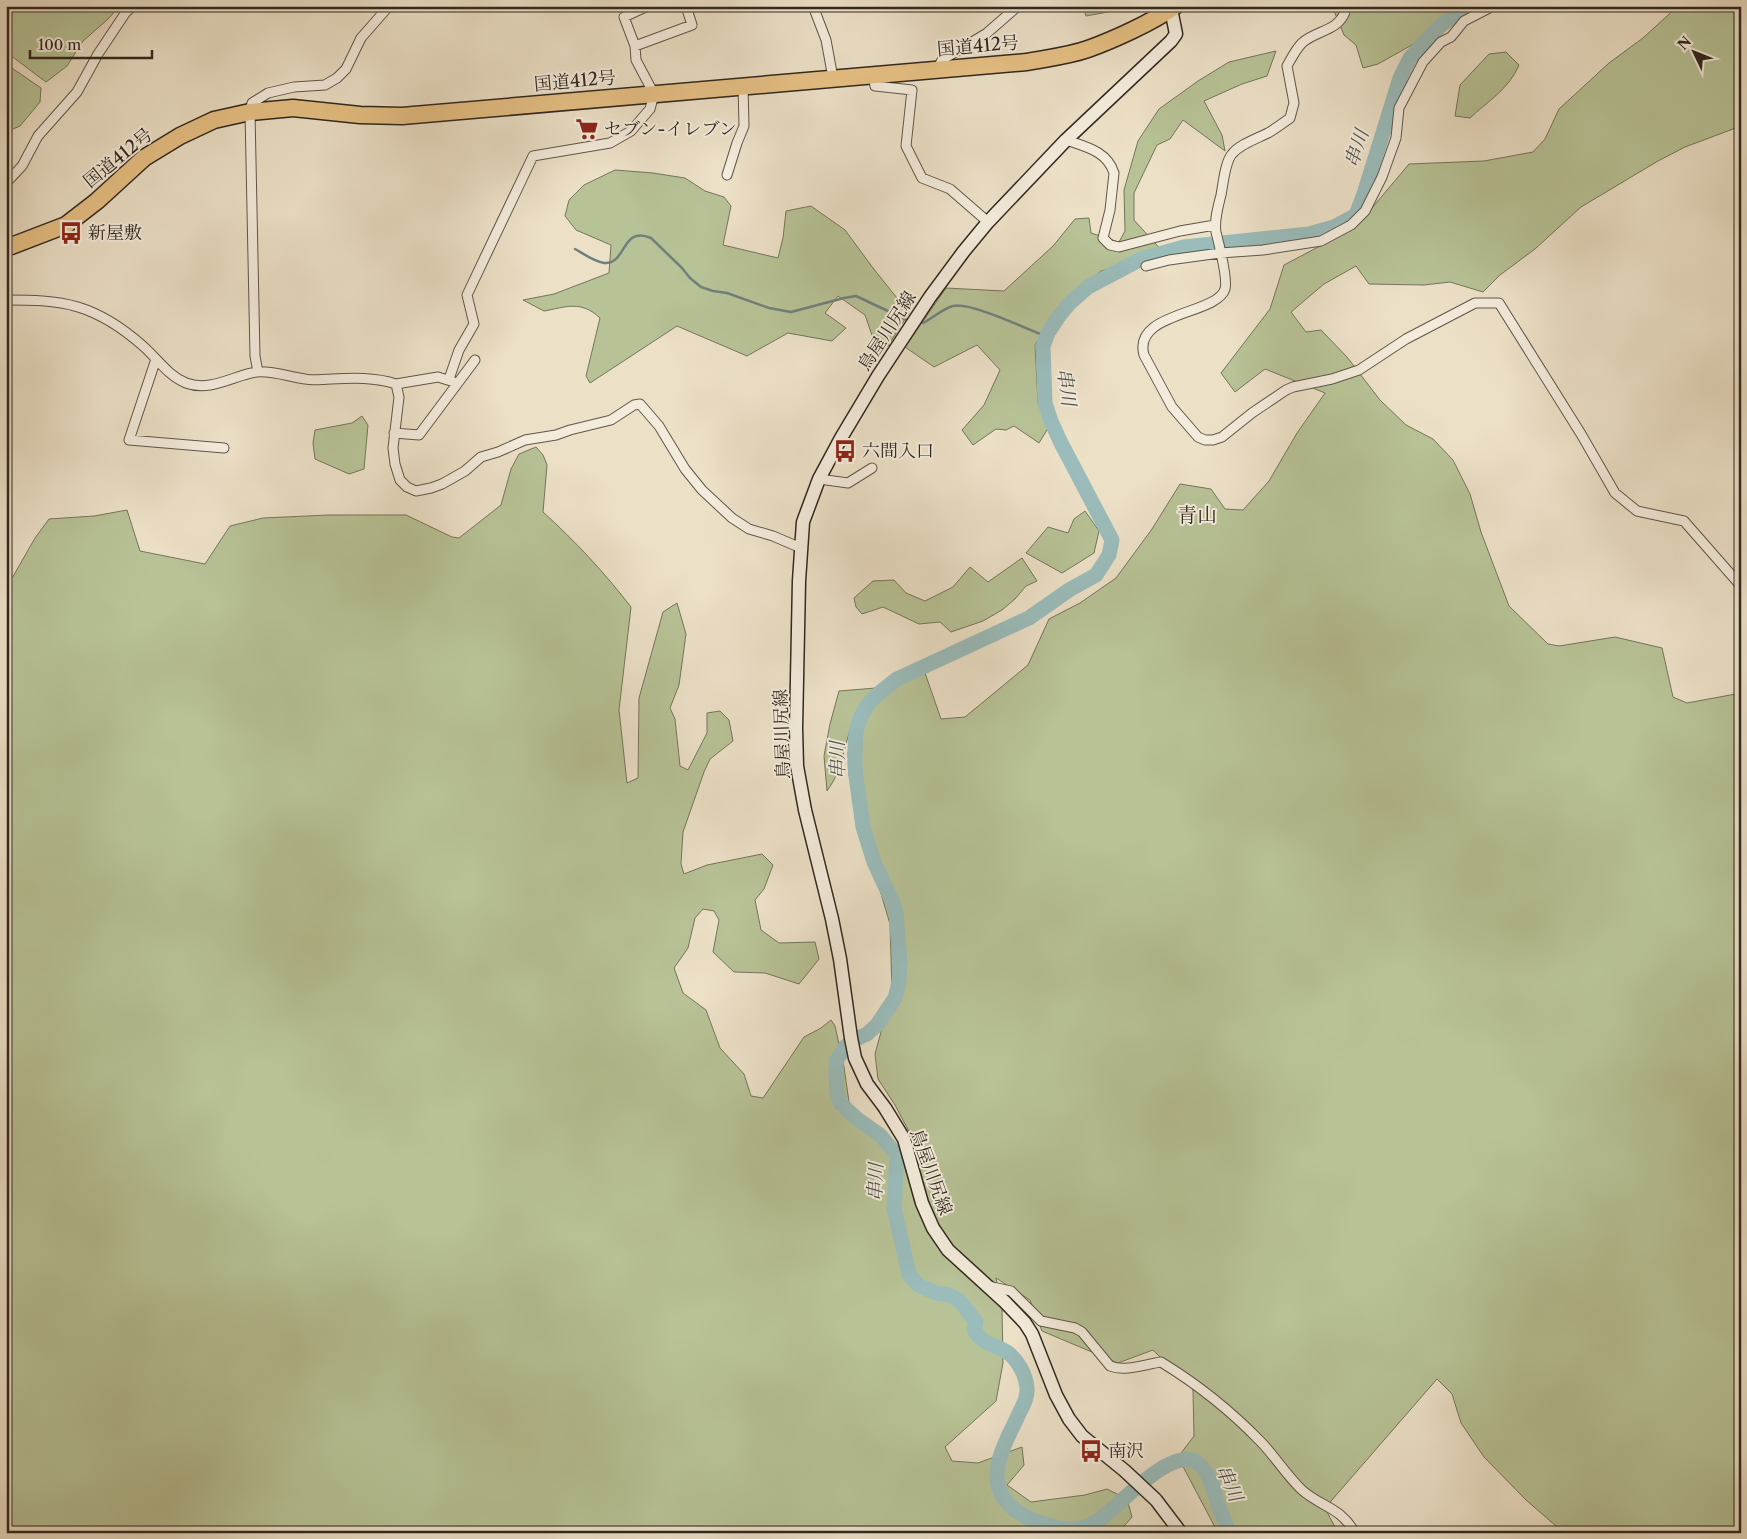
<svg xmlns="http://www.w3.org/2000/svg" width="1747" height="1539" font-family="'Libre Caslon Text','Noto Serif JP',serif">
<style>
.green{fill:#b7c296;stroke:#74755a}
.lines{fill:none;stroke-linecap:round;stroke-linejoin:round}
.stream{stroke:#70817d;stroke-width:2.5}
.river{stroke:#9abcbb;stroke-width:15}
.street-casing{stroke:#5f5649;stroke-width:11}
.secondary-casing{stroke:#30281f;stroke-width:15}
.highway-casing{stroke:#30281f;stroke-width:19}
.street{stroke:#f3ebdb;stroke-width:9}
.secondary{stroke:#f3ebdb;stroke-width:12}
.highway{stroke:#e6c084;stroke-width:16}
.labels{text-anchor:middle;stroke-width:4;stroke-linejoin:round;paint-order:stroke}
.street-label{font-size:18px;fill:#30281f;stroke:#f3ebdb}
.poi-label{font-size:18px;fill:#30281f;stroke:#f3ebdb;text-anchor:start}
.water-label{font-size:19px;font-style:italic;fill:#50544e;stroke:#f3ebdb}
.quarter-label{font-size:20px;fill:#30281f;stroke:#f3ebdb}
</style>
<rect width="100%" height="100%" fill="#ece0c7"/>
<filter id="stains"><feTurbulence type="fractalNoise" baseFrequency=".004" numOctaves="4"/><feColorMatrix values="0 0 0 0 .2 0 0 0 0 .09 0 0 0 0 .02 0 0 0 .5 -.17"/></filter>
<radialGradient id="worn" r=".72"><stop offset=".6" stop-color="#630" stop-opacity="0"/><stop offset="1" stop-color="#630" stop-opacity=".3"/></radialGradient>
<path class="green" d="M 6,6 L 120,6 L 107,20 L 83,41 L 67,66 L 46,82 L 6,52 Z
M 1083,6 L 1131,6 L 1130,8 L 1086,16 Z
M 1332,6 L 1488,6 L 1435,32 L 1378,64 L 1363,68 L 1356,45 L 1344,35 Z
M 1678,6 L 1741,6 L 1741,126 L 1685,147 L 1658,161 L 1581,207 L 1535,249 L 1500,275 L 1483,292 L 1450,282 L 1424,285 L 1369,284 L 1356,266 L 1324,284 L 1291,312 L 1306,332 L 1321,330 L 1347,357 L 1380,400 L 1406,425 L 1433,439 L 1453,460 L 1470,494 L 1481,532 L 1509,606 L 1548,644 L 1559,646 L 1615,637 L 1662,648 L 1673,697 L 1687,703 L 1741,693 L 1741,1533 L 1569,1533 L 1556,1526 L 1526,1500 L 1484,1457 L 1461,1423 L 1452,1394 L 1437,1379 L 1325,1508 L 1338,1533 L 1218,1533 L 1178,1457 L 1194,1436 L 1193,1390 L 1153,1350 L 1118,1363 L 1042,1331 L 1030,1300 L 996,1278 L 1002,1309 L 1003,1363 L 996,1401 L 945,1447 L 952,1461 L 978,1463 L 1022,1447 L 1024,1465 L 1007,1485 L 1031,1502 L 1085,1495 L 1107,1489 L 1127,1499 L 1132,1517 L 1118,1533 L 6,1533 L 6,578 L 11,580 L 35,538 L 49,519 L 94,516 L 127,510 L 140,551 L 205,564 L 230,526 L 263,518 L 329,515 L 406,515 L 452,537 L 459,538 L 501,505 L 511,469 L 519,454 L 536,447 L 543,455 L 547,465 L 543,512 C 575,541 604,572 631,607 L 619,710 L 627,783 L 638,778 L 639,698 L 663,612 L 677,603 L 686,634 L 679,685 L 670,708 L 675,719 L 680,766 L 688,770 L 707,733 L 707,713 L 720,711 L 729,720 L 733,741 L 710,759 L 704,772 L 683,832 L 681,864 L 684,874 L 707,865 L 762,854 L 773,865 L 764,889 L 755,900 L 761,930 L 779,943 L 815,942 L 819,959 L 799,984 L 765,973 L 734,972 L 713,952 L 719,920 L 714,911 L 703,909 L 695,918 L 688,948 L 674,968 L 683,993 L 706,1010 L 720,1048 L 744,1074 L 751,1096 L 763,1098 L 804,1037 L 821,1028 L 831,1020 L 835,1026 L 844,1067 L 850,1109 L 881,1144 L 902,1163 L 914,1141 L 895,1105 L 878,1079 L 875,1054 L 892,991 L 890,924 L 876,877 L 867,855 L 862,828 L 855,804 L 853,783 L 849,776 L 848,753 L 876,701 L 900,684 L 925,673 L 941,719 L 965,717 L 1028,665 L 1049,619 L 1080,603 L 1116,578 L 1152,529 L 1180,484 L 1211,489 L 1225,509 L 1243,510 L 1269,481 L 1297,433 L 1325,393 L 1265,369 L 1235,392 L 1221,373 L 1270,309 L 1284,265 L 1356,227 L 1409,164 L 1484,161 L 1533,152 L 1545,139 L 1559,109 L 1609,63 L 1643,38 Z
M 1276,51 L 1267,76 L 1242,84 L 1204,101 L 1222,135 L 1225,151 L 1183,120 L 1170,139 L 1157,145 L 1134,193 L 1134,220 L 1164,253 L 1101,271 L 1056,311 L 1035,345 L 1038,402 L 1050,425 L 1039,443 L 1014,426 L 1006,430 L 996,429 L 973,445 L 962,430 L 984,405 L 1000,370 L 977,345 L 934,367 L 905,347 L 946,288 L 1004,291 L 1053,246 L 1075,219 L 1089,218 L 1091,233 L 1119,242 L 1125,231 L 1124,190 L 1138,141 L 1159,109 L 1198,81 L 1229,62 Z
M 1506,52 L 1519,65 C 1509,89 1488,101 1470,118 L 1455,116 L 1460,85 L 1489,54 Z
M 6,64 L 41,88 L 40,102 L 20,126 L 6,132 Z
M 615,170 L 653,173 L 685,178 L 705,191 L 724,197 L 731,206 L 723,245 L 778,258 L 783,238 L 786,211 L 811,206 L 845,230 L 873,268 L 909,313 L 888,346 L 875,344 L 865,315 L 838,296 L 825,313 L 846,328 L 832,341 L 788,333 L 747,356 L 677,326 L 590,383 L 586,376 L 600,318 C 581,300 566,307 544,311 L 523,300 L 554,294 L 609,273 L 611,245 L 576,230 L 565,216 L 569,200 L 584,185 Z
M 362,416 L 368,425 L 364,469 L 349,474 L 315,459 L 313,443 L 315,430 L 352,423 Z
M 1085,511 L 1099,531 L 1094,553 L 1062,573 L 1026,553 L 1048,527 L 1068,533 L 1074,519 Z
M 1022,558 L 1037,581 L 1026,586 L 1015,599 L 1002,610 L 983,621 L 951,632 L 940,622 L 919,624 L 883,607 L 862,614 L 856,607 L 854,598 L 873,581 L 894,580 L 906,593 L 925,601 L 953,587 L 970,567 L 988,582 Z
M 876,688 C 849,710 849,743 837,773 C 835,779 831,785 827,791 L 824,756 L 830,724 L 839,691 Z"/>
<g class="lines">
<path class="stream" d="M 575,249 C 584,254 593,261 604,263 C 627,265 621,225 651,238 L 682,268 L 690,278 L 701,287 L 713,291 L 727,293 L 769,308 L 791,312 L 844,298 L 856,296 L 907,320
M 923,323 C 933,318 944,308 953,306 C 971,302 1027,329 1047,337"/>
<path class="river" d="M 1229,1533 C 1226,1523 1221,1514 1218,1504 C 1213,1491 1212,1478 1202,1467 C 1177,1437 1119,1507 1099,1520 C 1094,1523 1087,1526 1082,1528 C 1070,1531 1056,1528 1045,1524 C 1031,1520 1015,1513 1006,1501 C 985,1475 1006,1441 1018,1416 C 1022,1407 1028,1398 1027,1388 C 1026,1375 1018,1360 1007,1352 C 993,1343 983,1346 974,1329 L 976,1322 L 960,1301 L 949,1295 L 936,1293 L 918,1285 L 909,1274 L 894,1208 L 897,1155 L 880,1135 L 856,1118 L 841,1104 L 837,1093 L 836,1078 L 836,1061 L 845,1047 L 854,1040 L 867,1034 L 877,1025 L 895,998 L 899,982 L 900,962 L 896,913 L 893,903 L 874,862 L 863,827 L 855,769 L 855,750 L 856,731 L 861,716 L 869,703 L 878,694 L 897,679 L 1029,618 L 1069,590 L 1096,575 L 1109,555 L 1112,540 L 1060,441 L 1051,421 L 1045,403 L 1043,346 L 1048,333 L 1059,316 L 1070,303 L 1088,287 L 1141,259 L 1184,247 L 1309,234 L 1334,227 L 1356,215 L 1364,194 L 1400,78 L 1410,58 L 1441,25 L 1468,6"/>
<defs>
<path id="street" d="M 813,6 L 826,40 L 833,78
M 1342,6 L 1345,12 C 1337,32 1316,30 1302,43 C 1296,49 1291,59 1287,66 L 1294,103 L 1290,118 C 1283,123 1275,129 1268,133 C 1256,139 1240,144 1232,154 C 1225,162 1223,185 1221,195 C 1218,207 1214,220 1216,232 C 1219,244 1228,279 1225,289 C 1217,315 1132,312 1144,355 L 1172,407 L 1198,437 L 1205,440 L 1213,440 L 1222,437 L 1252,413 L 1286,390 L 1293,387 L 1332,379 L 1359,370 L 1406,339 L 1475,303 L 1499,303 L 1581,434 L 1615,493 L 1637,511 L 1684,521 L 1741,586
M 635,46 L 692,25 L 686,6
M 937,70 L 942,60 L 987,33 L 1018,6
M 873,74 L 875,86 L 912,90 L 906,146 L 922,178 L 950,189 L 988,222
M 1066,140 C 1086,147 1107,151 1114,173 L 1110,210 L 1103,238 L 1110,245 L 1119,247 L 1180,231 L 1215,225
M 727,175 L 737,143 L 744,126 L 743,86
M 6,183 L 22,166 L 38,136 L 77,92 L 98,54 L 126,12 L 133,6
M 1146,266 L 1169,260 L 1220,253 L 1263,250 L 1321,241 L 1351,225 L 1365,211 L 1382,177 L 1396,138 L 1399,108 L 1423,62 L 1441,42 L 1451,37 L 1464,21 L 1493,6
M 6,300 C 30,300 55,300 78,307 C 101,314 125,330 143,346 C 157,358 168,376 186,383 C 210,392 233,376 256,372 C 272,370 289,377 305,379 C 313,381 323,379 331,379 C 353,378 375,377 396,384 L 399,397 L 393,448 L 395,464 L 400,480 L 407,487 L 416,491 L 431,488 L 442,484 L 465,471 L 481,457 L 498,452 L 525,440 L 556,435 L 570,430 L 611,420 L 634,405 L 640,404 L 659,426 L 685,469 L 702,490 L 732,518 L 749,529 L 773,536 L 801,548
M 156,359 L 129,440 L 224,448
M 258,372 L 255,356 L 250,112 L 252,103 L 268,93 L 294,87 L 325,85 L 337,78 L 346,69 L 361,38 L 389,6
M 449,379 L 459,350 L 474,324 L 467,295 L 533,156 L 610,143 L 631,131 L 650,109 L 654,94 L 636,60 L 635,46 L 624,17 L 648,6
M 396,384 L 438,377 L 454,382
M 394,433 L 419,435 L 475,360
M 819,479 L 848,483 L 872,468
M 988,1286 L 1011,1291 L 1041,1321 L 1075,1328 L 1082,1332 L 1110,1366 C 1125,1372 1146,1364 1161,1362 C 1197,1384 1230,1410 1260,1441 C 1275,1456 1286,1475 1302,1490 C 1321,1507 1341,1507 1355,1533"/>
<path id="secondary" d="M 1171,9 L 1176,34 L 1171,41 L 1066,140 L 988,222 L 964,251 L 930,297 L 878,376 L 841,438 L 819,479 L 803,522 L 799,581 L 796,728 L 797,766 L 805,810 L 832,919 L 840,959 L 851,1038 L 855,1058 L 867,1084 L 885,1108 L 904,1139 L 922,1203 L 933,1228 L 948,1250 L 1005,1302 L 1025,1323 L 1032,1334 L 1056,1395 L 1069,1419 L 1082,1436 L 1125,1471 L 1156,1500 L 1181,1533"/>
<path id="highway" d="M 6,248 L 66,225 L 97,201 L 144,158 L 180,136 L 214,120 L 250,112 L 293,108 L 360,115 L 402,116 L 1027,62 C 1047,58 1068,56 1088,49 C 1113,40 1153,22 1175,6"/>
</defs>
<use href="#street" class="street-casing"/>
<use href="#secondary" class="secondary-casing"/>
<use href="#highway" class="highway-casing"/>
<use href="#street" class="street"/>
<use href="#secondary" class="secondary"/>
<use href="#highway" class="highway"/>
</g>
<defs>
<symbol id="supermarket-bare" viewBox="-9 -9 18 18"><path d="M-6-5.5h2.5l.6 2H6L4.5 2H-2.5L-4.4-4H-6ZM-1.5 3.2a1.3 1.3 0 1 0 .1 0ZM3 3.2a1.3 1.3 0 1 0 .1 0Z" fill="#8f2418" stroke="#f3ebdb" stroke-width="2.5" paint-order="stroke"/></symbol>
<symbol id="bus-bare" viewBox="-9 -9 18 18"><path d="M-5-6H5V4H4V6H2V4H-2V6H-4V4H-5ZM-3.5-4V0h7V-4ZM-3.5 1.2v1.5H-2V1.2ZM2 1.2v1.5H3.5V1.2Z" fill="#8f2418" stroke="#f3ebdb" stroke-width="2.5" paint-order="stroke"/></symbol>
</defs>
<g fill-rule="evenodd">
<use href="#supermarket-bare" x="571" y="113" width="32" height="32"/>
<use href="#bus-bare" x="55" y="217" width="32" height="32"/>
<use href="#bus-bare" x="829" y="435" width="32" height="32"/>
<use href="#bus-bare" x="1075" y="1435" width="32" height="32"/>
</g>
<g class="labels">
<g class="street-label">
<text transform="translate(978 46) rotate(-5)" y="6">国道412号</text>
<text transform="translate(575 81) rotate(-5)" y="6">国道412号</text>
<text transform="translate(118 158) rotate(-39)" y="6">国道412号</text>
<text transform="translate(887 331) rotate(-57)" y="6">鳥屋川尻線</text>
<text transform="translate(782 734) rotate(-92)" y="6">鳥屋川尻線</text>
<text transform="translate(931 1172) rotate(70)" y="6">鳥屋川尻線</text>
</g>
<g class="poi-label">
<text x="604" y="135">セブン-イレブン</text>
<text x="88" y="239">新屋敷</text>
<text x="862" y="457">六間入口</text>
<text x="1108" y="1457">南沢</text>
</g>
<g class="water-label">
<text transform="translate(1356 148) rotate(-72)" y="7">串川</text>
<text transform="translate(1067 387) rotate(82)" y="7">串川</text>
<text transform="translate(837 760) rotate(-91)" y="7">串川</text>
<text transform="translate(875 1182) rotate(-88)" y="7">串川</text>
<text transform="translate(1230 1483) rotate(66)" y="7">串川</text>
</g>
<g class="quarter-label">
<text x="1197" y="522">青山</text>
</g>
</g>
<rect width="1747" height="1539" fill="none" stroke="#ece0c7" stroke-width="25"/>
<rect x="8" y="8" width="1732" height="1524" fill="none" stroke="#30281f" stroke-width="2.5"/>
<rect x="12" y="12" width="1722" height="1514" fill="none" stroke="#30281f"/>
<g transform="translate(1694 52) rotate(313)" stroke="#f3ebdb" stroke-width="4" paint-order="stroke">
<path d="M0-4L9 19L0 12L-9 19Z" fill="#30281f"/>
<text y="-8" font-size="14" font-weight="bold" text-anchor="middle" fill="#30281f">N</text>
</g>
<path d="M30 50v8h122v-8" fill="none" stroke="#30281f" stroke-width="2.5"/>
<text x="38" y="50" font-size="15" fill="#30281f" stroke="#f3ebdb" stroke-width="4" paint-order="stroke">100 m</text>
<rect width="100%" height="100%" filter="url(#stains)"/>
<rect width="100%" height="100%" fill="url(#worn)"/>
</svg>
